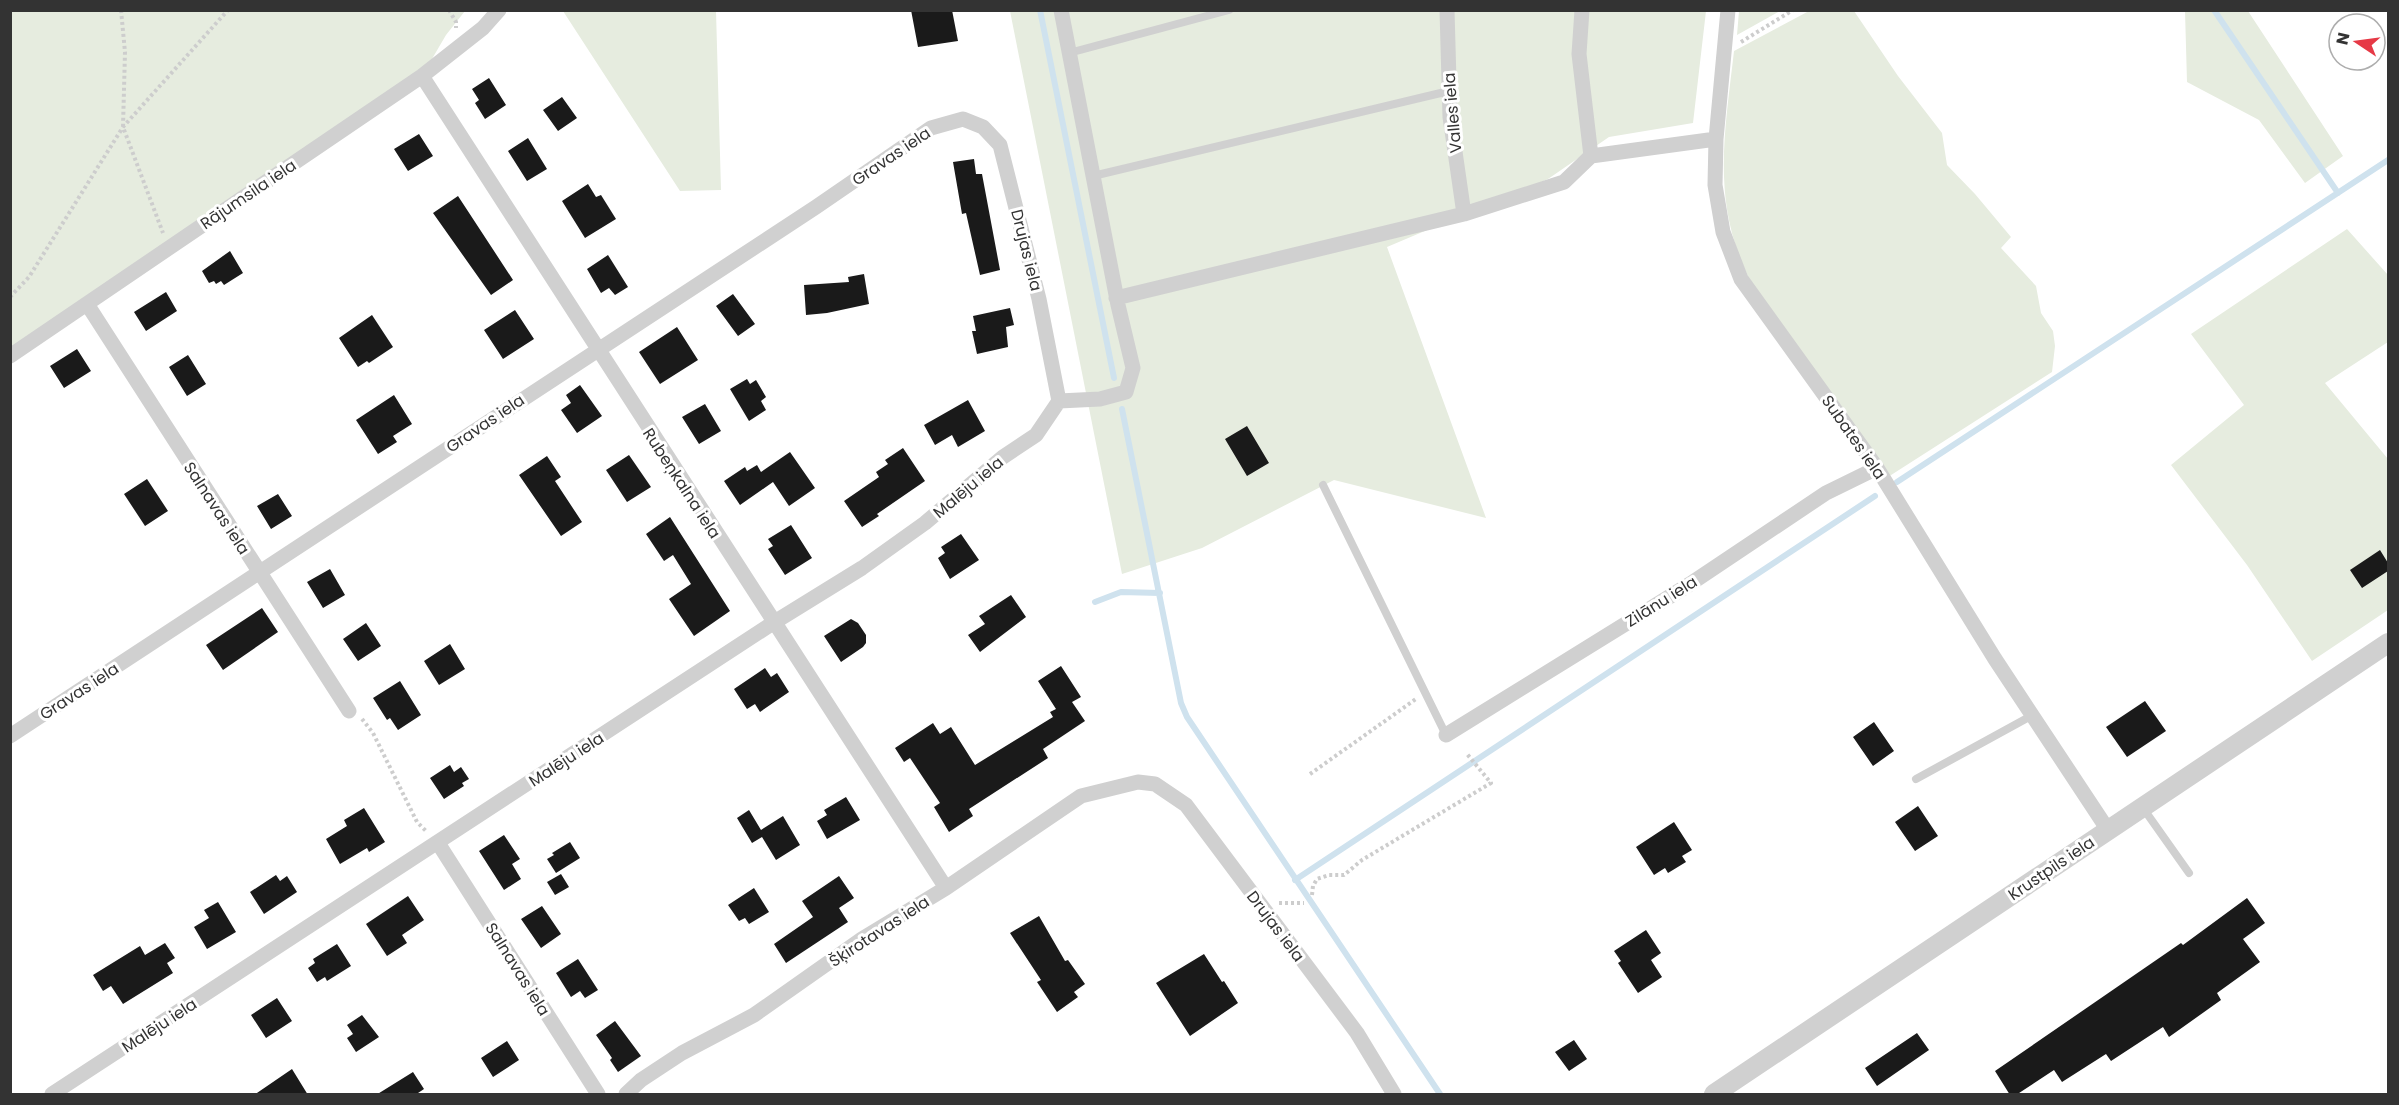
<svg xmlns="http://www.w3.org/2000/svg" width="2399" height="1105" font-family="Poppins,sans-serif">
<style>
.green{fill:#e6ecdf}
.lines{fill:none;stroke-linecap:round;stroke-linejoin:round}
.stream{stroke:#cfe2ee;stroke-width:6}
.building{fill:#1a1a1a}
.path{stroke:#cdcdcd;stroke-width:4;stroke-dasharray:3 3;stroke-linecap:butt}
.service{stroke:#d0d0d0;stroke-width:8}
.minor{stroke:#d0d0d0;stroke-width:15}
.tertiary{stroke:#d0d0d0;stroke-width:20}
.labels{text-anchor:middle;stroke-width:6;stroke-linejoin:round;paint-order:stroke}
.street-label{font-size:16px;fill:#333;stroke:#fff}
</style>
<rect width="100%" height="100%" fill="#fff"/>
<path class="green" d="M 11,11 L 465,11 L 446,35 L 422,76 L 11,356 Z
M 563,11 L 716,11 L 721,190 L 680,191 Z
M 1010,11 L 1706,11 L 1693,123 L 1609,137 L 1548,179 L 1387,247 L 1486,518 L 1334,480 L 1202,548 L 1122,574 Z
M 1739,11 L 1739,10 L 1780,11 L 1737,35 Z
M 1809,11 L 1854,11 L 1898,76 L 1942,133 L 1947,165 L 1975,194 L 2011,237 L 2001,248 L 2036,286 L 2041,313 L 2053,331 L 2055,346 L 2052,372 L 1888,477 L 1755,290 C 1710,208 1724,139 1734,51 Z
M 2185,11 L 2248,11 L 2343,156 L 2305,183 L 2259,120 L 2187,82 Z
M 2347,229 L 2388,275 L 2388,342 L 2325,383 L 2388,459 L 2388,610 L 2312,661 L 2247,565 L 2171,465 L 2244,405 L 2191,334 Z"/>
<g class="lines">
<path class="stream" d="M 1040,10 L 1114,378
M 2214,10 L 2338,193
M 1122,409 L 1181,703 L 1187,717 L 1440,1094
M 1897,482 L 2388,160
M 1095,602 L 1121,592 L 1160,593
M 1295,880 L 1875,496"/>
</g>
<path class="building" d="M 911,10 L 952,10 L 958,41 L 918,47 Z
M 489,78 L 506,105 L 485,119 L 475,103 L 479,100 L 472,89 Z
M 562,97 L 577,118 L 558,131 L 543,110 Z
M 419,134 L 433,156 L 408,171 L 394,149 Z
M 528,138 L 547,169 L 527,181 L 508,151 Z
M 974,159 L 976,174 L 982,174 L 1000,270 L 980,275 L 966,213 L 962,214 L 953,162 Z
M 588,184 L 596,197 L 601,195 L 616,219 L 585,238 L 562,201 Z
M 458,196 L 513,280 L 491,295 L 433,213 Z
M 230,251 L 243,273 L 224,285 L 221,281 L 216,284 L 214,281 L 209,283 L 202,271 Z
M 608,255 L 628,287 L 615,295 L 609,288 L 601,293 L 587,269 Z
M 864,274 L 869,304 L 827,313 L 806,315 L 804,285 L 849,282 L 848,277 Z
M 166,292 L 177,311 L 146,331 L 134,312 Z
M 733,294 L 755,324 L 738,336 L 716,306 Z
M 1010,308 L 1014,325 L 1006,327 L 1008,347 L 977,354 L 972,331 L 976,331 L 973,316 Z
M 515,310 L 534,339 L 503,359 L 484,330 Z
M 372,315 L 393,347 L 369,363 L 367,361 L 358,367 L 339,338 Z
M 677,327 L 698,360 L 660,384 L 639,352 Z
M 77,349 L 91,371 L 64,388 L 50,366 Z
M 188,355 L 206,384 L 187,396 L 169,367 Z
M 747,379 L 750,384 L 756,380 L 766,397 L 761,401 L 766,410 L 749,421 L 730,389 Z
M 580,385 L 602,416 L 577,433 L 561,410 L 571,403 L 566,395 Z
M 394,395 L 412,424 L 393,436 L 397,442 L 378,454 L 356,420 Z
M 968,400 L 985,431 L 958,447 L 952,435 L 935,445 L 924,425 Z
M 705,404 L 721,431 L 699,444 L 682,417 Z
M 1247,426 L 1269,463 L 1247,476 L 1225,439 Z
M 903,448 L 925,481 L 877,514 L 879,516 L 862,527 L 844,501 L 879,477 L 876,472 L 888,464 L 885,460 Z
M 790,452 L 815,488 L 789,506 L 773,482 L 740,505 L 724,481 L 745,467 L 747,471 L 757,465 L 761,472 Z
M 629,455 L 651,487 L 627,502 L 606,470 Z
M 547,456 L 561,477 L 555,481 L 582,522 L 561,536 L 519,475 Z
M 147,479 L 168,511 L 145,526 L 124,494 Z
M 278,494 L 292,516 L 271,529 L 257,506 Z
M 670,517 L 730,611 L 694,636 L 669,599 L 691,584 L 673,555 L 664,561 L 646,534 Z
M 791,525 L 812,558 L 785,575 L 768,549 L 773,546 L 768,539 Z
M 961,534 L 979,560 L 950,579 L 938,558 L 945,553 L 941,547 Z
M 2380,550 L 2388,563 L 2388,571 L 2362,588 L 2350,570 Z
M 330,569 L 345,595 L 323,608 L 307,582 Z
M 1011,595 L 1026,617 L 980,652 L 968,635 L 985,624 L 979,616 Z
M 262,608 L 278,632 L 223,670 L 206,645 Z
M 851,619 L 858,623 L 866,635 L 866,643 L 863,647 L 841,662 L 824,636 Z
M 366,623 L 381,646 L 358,661 L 343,639 Z
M 450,644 L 465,669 L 439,685 L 424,661 Z
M 1061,666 L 1081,697 L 1072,702 L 1085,721 L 1043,749 L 1048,758 L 969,809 L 973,816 L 949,832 L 934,807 L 940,803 L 910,758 L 904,762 L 895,748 L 933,723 L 940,734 L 951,727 L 975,765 L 1053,717 L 1050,712 L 1056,709 L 1038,681 Z
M 765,668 L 771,677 L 777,673 L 789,692 L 760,712 L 755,704 L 747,709 L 734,689 Z
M 400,681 L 421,715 L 398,730 L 390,718 L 387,720 L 373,698 Z
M 2145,701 L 2166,731 L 2127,757 L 2106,727 Z
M 1874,722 L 1894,751 L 1873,766 L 1853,737 Z
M 450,765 L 454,772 L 461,767 L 469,779 L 462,783 L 464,786 L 444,799 L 430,778 Z
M 846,797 L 860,820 L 827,839 L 817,821 L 827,815 L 824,810 Z
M 1918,806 L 1938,836 L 1915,851 L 1895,822 Z
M 364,808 L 385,842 L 369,852 L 367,848 L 340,864 L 326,839 L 347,826 L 344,820 Z
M 749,810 L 761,830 L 783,816 L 800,845 L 776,860 L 762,837 L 752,843 L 737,818 Z
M 1674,822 L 1692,850 L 1682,856 L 1686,862 L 1668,873 L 1665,868 L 1654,875 L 1636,847 Z
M 504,835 L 520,859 L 512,864 L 521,879 L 504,890 L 479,851 Z
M 570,842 L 580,858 L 556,873 L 547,859 L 554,855 L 552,853 Z
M 561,874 L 569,887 L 555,895 L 547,882 Z
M 276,875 L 280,881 L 287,876 L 297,892 L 264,914 L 250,892 Z
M 839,876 L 854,898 L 839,908 L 848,922 L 786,963 L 774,944 L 813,917 L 802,901 Z
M 754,888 L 769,912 L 749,924 L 745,918 L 739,921 L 728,905 Z
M 408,896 L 424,920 L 402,935 L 407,943 L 387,956 L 366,924 Z
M 2247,898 L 2265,923 L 2243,939 L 2260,962 L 2217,993 L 2221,1000 L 2169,1037 L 2163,1027 L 2111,1061 L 2106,1054 L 2062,1082 L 2054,1070 L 2016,1095 L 2010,1095 L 1995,1071 L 2181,943 L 2183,945 Z
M 218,902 L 236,932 L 207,949 L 194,927 L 209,918 L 204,910 Z
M 542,906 L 561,934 L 541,948 L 521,919 Z
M 1039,916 L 1065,961 L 1068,960 L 1085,984 L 1074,992 L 1078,997 L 1057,1012 L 1037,982 L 1041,980 L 1010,933 Z
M 1646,930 L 1661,953 L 1651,960 L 1662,977 L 1638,993 L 1618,963 L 1621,961 L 1614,951 Z
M 165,943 L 175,958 L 167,963 L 173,973 L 123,1004 L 111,986 L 103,991 L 93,975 L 140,946 L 145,955 Z
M 337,944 L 351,966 L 327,981 L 325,977 L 317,982 L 308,968 L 315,963 L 313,959 Z
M 1204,954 L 1222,982 L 1224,981 L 1238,1003 L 1190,1036 L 1156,983 Z
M 578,959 L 598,990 L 585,998 L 580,991 L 571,997 L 556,973 Z
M 277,998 L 292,1021 L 266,1038 L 251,1015 Z
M 362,1015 L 379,1037 L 356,1052 L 347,1038 L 353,1034 L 347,1025 Z
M 615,1021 L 641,1056 L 618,1072 L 610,1060 L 612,1058 L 596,1035 Z
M 1917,1033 L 1929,1050 L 1877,1086 L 1865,1068 Z
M 1574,1040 L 1587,1059 L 1569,1071 L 1555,1052 Z
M 507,1041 L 519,1060 L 493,1077 L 481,1058 Z
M 292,1069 L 308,1095 L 254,1095 Z
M 413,1072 L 424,1089 L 415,1095 L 376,1095 Z"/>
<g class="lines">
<path class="path" d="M 121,10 L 125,52 L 123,127 L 163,233
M 449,10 L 456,22 L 456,28
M 1741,42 L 1793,10
M 10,297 L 29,277 L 123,127 L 228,10
M 362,719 L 373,733 L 417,822 L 427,832
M 1310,774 L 1416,699
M 1312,895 L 1313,886 L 1317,879 L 1329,875 L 1344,875 L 1362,860 L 1491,783 L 1467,754
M 1279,903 L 1304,903"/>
<path class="service" d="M 1069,53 L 1229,10
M 1093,176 L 1449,91
M 1323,485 L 1446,735
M 1916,779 L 2031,716
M 2143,808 L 2189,873"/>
<path class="minor" d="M 1447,10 L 1450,117 L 1464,214
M 1582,10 L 1579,54 L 1591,156
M 1728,10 L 1716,139 L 1715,185 L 1723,232 L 1741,279 L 1877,468 L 1995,659 L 2108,830
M 422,76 L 946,888
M 1116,298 L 1464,214 L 1564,182 L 1591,156 L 1716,139
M 87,304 L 349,711
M 10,356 L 422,76 L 483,28 L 499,10
M 1059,401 L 1100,399 L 1126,392 L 1133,368 L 1118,305 L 1061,10
M 1446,735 L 1690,584 L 1826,493 L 1877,468
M 10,736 L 816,207 L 931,128 L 963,119 L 983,127 L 1000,145 L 1039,299 L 1059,401
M 438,843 L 598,1094
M 52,1094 L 773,623 L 862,568 L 925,523 L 1003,457 L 1036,435 L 1059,401
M 626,1094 L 641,1080 L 682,1053 L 754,1015 L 862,939 L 946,888 L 1081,796 L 1138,782 L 1155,784 L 1186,805 L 1357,1033 L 1394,1094"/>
<path class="tertiary" d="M 1714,1094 L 2388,643"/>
</g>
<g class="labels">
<g class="street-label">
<text transform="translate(1452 113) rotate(-95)" y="6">Valles iela</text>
<text transform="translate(891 156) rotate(-34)" y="6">Gravas iela</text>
<text transform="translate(248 194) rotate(-34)" y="6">Rājumsila iela</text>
<text transform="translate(1027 250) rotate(76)" y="6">Drujas iela</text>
<text transform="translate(485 423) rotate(-34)" y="6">Gravas iela</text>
<text transform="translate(1854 437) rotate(55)" y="6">Subates iela</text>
<text transform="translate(682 483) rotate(57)" y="6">Rubeņkalna iela</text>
<text transform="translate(968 487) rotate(-40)" y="6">Malēju iela</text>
<text transform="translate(217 508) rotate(57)" y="6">Salnavas iela</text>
<text transform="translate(1661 601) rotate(-32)" y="6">Zilānu iela</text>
<text transform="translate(79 691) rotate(-33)" y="6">Gravas iela</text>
<text transform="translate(566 759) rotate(-33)" y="6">Malēju iela</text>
<text transform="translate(2051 868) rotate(-34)" y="6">Krustpils iela</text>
<text transform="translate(1276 926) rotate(53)" y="6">Drujas iela</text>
<text transform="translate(879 931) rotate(-33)" y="6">Šķirotavas iela</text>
<text transform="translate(518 969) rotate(58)" y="6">Salnavas iela</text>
<text transform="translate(159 1025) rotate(-33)" y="6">Malēju iela</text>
</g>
</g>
<rect width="2399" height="1105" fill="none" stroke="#333333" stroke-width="24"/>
<g transform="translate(2357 42) rotate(283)"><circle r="28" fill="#ffffff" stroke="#adadad" stroke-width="1.5"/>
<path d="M0-4.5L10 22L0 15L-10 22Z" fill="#e63946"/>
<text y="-9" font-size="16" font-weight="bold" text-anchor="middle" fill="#333333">N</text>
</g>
</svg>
